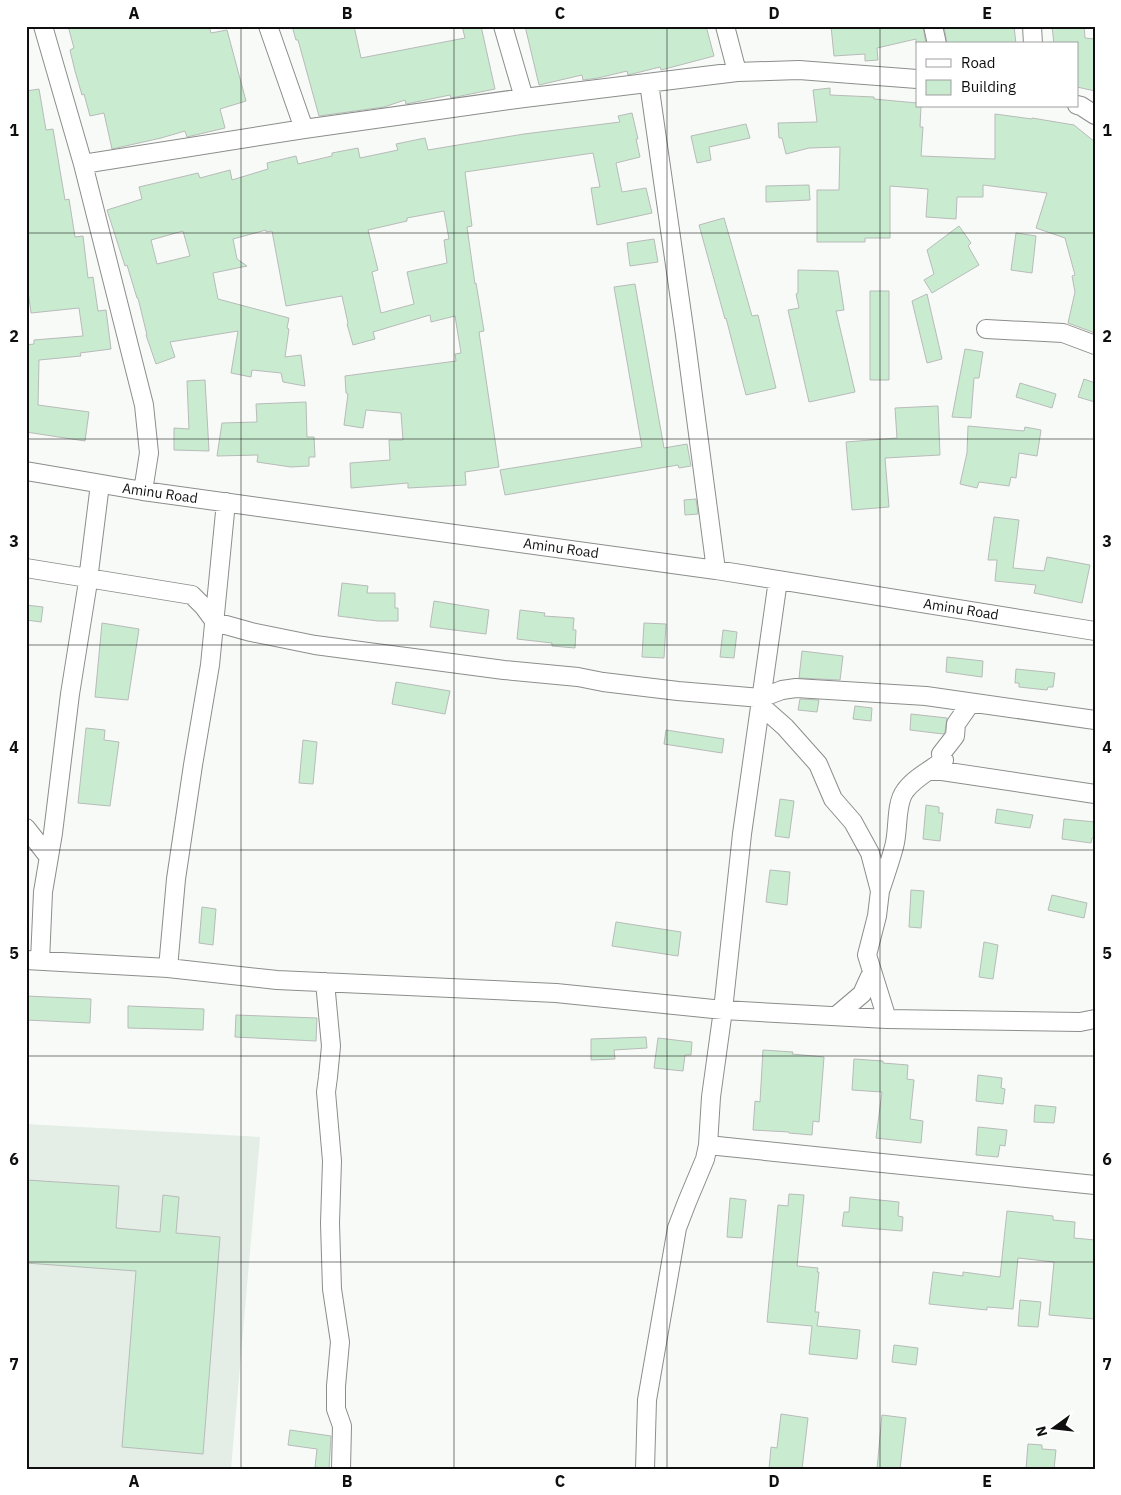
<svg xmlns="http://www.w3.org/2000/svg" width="1121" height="1495" font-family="'IBM Plex Sans',sans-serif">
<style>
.built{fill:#e4ede6}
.building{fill:#c9ecd1;stroke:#b8bbb9;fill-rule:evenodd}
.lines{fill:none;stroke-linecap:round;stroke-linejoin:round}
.minor-casing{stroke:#8b8e8b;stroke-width:20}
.minor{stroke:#fff;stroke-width:18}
.grid{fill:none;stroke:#0e0f0e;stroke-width:1;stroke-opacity:0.55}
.labels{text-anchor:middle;stroke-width:4.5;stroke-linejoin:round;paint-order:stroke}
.street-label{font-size:14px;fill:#0e0f0e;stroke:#fff}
.neatline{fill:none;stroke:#0e0f0e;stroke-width:2}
.grid-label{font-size:16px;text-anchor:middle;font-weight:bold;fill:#0e0f0e}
</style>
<rect width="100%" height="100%" fill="#f7faf7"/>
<path class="built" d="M 26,1124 L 260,1137 L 231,1469 L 26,1469 Z"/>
<path class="building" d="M 68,26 L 209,26 L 211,33 L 227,30 L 246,101 L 220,109 L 225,128 L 187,137 L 185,131 L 161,138 L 112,149 L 104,113 L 90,116 L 84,94 L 82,95 L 75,71 L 70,50 L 74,48 Z
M 292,26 L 354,26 L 361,58 L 465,38 L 462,26 L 481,26 L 495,89 L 451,98 L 450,95 L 406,104 L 405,100 L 384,107 L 319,116 L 298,40 L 296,40 Z
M 525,26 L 706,26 L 714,56 L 661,70 L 660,67 L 628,75 L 627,71 L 598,78 L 583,80 L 582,75 L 539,85 Z
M 831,26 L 923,26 L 926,44 L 916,44 L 916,39 L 877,48 L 878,60 L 865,61 L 865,54 L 834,56 Z
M 944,26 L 1014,26 L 1016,44 L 947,44 Z
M 1052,26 L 1084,26 L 1085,38 L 1095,39 L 1095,91 L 1077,87 L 1077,44 L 1054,44 Z
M 830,88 L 830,95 L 874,97 L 874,99 L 917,103 L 917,106 L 921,106 L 920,127 L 923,127 L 921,156 L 995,159 L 995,114 L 1032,119 L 1032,118 L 1074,125 L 1095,142 L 1095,333 L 1068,323 L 1075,292 L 1072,276 L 1075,275 L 1065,238 L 1036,228 L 1047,193 L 983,185 L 983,197 L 957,197 L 956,219 L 926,217 L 928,189 L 890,186 L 890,238 L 865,238 L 865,242 L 817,242 L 817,190 L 839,190 L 840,147 L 809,148 L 786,154 L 782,138 L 779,138 L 778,123 L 817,122 L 813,90 Z
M 39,89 L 46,130 L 53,129 L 65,200 L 69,199 L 75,237 L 83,236 L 88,278 L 93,277 L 98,311 L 106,310 L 111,349 L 80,353 L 81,356 L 39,360 L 38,405 L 89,412 L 85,441 L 26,432 L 26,345 L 34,344 L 34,340 L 83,336 L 79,308 L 31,313 L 26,276 L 26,91 Z
M 632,113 L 638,139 L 636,139 L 640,157 L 616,163 L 622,192 L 646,188 L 652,213 L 597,225 L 591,188 L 600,187 L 593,153 L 465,172 L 472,226 L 467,227 L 475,284 L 476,283 L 484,331 L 479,332 L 499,467 L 465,472 L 466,485 L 408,488 L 408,483 L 351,488 L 350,463 L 390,460 L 389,440 L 403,440 L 401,413 L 366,410 L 363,428 L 344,425 L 348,394 L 346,393 L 345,376 L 456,361 L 455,354 L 461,353 L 455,316 L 431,322 L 430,315 L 373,332 L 375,339 L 353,345 L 347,324 L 348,323 L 342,296 L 286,306 L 272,231 L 266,232 L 266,230 L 233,239 L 237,259 L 247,266 L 213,273 L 218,299 L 289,318 L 287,328 L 289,329 L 285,357 L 301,355 L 305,386 L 283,382 L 281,373 L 252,370 L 251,377 L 231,373 L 238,331 L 170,342 L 175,357 L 156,364 L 146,335 L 147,335 L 138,298 L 137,298 L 127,265 L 125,266 L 107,210 L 142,199 L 139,187 L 198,173 L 200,178 L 230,170 L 232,180 L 268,169 L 267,163 L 296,156 L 298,164 L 332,156 L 332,153 L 358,148 L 360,158 L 398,150 L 396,144 L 425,138 L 428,150 L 524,134 L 620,122 L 618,116 ZM 444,211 L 449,239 L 444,240 L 447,263 L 407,272 L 414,304 L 381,313 L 372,272 L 378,270 L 368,230 L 407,221 L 407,218 ZM 183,231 L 190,256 L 157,264 L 151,240 Z
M 746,124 L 750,138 L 709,147 L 711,160 L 697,163 L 691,136 Z
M 809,185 L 810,200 L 766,202 L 766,186 Z
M 724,218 L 752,316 L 758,315 L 776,388 L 746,395 L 726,318 L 725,319 L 699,225 Z
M 959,226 L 971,243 L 968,246 L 979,265 L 932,293 L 924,280 L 934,274 L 927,250 Z
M 1016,233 L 1036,236 L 1032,273 L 1011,270 Z
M 654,239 L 658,262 L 630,266 L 627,243 Z
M 798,270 L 838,271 L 844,310 L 836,311 L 855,392 L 809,402 L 788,310 L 799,308 L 796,294 L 798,293 Z
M 635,284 L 664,448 L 687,444 L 691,466 L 679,468 L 678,465 L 505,495 L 500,470 L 642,447 L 614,287 Z
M 870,291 L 889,291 L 889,380 L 870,380 Z
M 927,294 L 942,359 L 927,363 L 912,301 Z
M 965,349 L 983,352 L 979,378 L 974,378 L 971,418 L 952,417 Z
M 1084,379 L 1095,383 L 1095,402 L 1078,397 Z
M 205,380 L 209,451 L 174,450 L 174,428 L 189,429 L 187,381 Z
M 1020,383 L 1056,394 L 1052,408 L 1016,397 Z
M 306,402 L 307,437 L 314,437 L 315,457 L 309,457 L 309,466 L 291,467 L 257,462 L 258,455 L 217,456 L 222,423 L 257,422 L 256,404 Z
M 938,406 L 940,455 L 885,458 L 889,507 L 852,510 L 846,442 L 897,438 L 895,408 Z
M 968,426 L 1024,431 L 1025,427 L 1041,430 L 1037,456 L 1019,453 L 1016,478 L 1011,477 L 1009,486 L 979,482 L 977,488 L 960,484 L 967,453 Z
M 696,499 L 698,514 L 685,515 L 684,500 Z
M 994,517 L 1019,520 L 1013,568 L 1044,571 L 1047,557 L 1090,565 L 1082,603 L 1034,593 L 1036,585 L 995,581 L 997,560 L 988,560 Z
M 342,583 L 368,586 L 367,593 L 395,593 L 395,608 L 398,608 L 398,621 L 378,621 L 338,616 Z
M 434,601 L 489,610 L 486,634 L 430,627 Z
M 26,605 L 43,607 L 41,622 L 26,620 Z
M 520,610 L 545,613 L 544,616 L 574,618 L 573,630 L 576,630 L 575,648 L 552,646 L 552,643 L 517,639 Z
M 102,623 L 139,629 L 128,700 L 95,697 Z
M 644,623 L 666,624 L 664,658 L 642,657 Z
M 723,630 L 737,632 L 734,658 L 720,657 Z
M 802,651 L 843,656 L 840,680 L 799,678 Z
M 947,657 L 983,661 L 982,677 L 946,672 Z
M 1016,669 L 1055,673 L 1053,687 L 1048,687 L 1047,690 L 1019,687 L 1019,683 L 1015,683 Z
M 396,682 L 450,691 L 445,714 L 392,704 Z
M 800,699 L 819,700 L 817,712 L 798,710 Z
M 855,706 L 872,708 L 871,721 L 853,719 Z
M 911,714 L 947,718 L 945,732 L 943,734 L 910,730 Z
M 86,728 L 105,730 L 104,740 L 119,742 L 110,806 L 78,803 Z
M 666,730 L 724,739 L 722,753 L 664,744 Z
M 303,740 L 317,742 L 313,784 L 299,783 Z
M 780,799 L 794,801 L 789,838 L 775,836 Z
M 926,805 L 939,807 L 939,813 L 943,813 L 940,841 L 923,839 Z
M 997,809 L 1033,815 L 1030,828 L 995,823 Z
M 1064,819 L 1095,822 L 1095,838 L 1092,838 L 1091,843 L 1062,839 Z
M 770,870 L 790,872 L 787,905 L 766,902 Z
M 911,890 L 924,891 L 921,928 L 909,927 Z
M 1052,895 L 1087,903 L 1084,918 L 1048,910 Z
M 202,907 L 216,909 L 213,945 L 199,943 Z
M 616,922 L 681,932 L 678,956 L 612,946 Z
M 984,942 L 998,945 L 993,979 L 979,977 Z
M 26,996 L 91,999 L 90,1023 L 26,1020 Z
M 128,1006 L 204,1009 L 203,1030 L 128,1028 Z
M 236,1015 L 317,1018 L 316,1041 L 235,1037 Z
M 646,1037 L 647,1048 L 614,1050 L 615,1059 L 591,1060 L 591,1039 Z
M 658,1038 L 692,1042 L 691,1055 L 685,1055 L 683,1071 L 654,1068 Z
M 763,1050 L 793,1052 L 792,1054 L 824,1057 L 819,1122 L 813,1121 L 812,1135 L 789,1133 L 789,1132 L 753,1130 L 755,1101 L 760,1102 Z
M 854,1059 L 883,1061 L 883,1063 L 908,1065 L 907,1079 L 914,1080 L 910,1119 L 923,1121 L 921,1143 L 876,1138 L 882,1092 L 852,1090 Z
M 978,1075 L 1002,1078 L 1001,1088 L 1005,1089 L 1003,1104 L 976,1101 Z
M 1035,1105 L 1056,1107 L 1054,1123 L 1034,1122 Z
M 978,1127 L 1007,1130 L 1005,1146 L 1000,1145 L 998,1157 L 976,1155 Z
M 26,1180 L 119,1186 L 116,1228 L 160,1232 L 163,1195 L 179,1197 L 176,1233 L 220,1237 L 203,1454 L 122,1447 L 136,1271 L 26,1263 Z
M 789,1194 L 804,1195 L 797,1266 L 818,1268 L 817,1272 L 819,1272 L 815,1312 L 819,1312 L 817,1326 L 860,1330 L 857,1359 L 809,1354 L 812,1326 L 767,1322 L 778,1205 L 788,1206 Z
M 850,1197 L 899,1202 L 898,1216 L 903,1217 L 902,1231 L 842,1226 L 844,1212 L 849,1212 Z
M 730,1198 L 746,1200 L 742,1238 L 727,1237 Z
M 1007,1211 L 1053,1216 L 1053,1220 L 1075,1222 L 1074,1238 L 1095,1240 L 1095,1319 L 1049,1315 L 1054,1262 L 1018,1258 L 1013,1309 L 987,1307 L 987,1310 L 929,1304 L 933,1272 L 963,1276 L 963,1272 L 1000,1277 Z
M 1020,1300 L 1041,1302 L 1038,1327 L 1018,1326 Z
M 894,1345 L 918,1348 L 916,1365 L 892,1362 Z
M 781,1414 L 808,1418 L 802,1469 L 769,1469 L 771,1447 L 777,1448 Z
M 882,1415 L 906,1418 L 900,1469 L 877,1469 Z
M 290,1430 L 331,1436 L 329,1469 L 315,1467 L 317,1449 L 288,1445 Z
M 1028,1444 L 1042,1445 L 1042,1449 L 1056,1450 L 1054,1469 L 1026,1469 Z"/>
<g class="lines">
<defs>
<path id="minor" d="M 43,26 L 83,164 L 144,405 L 149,453 L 143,491
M 268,26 L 304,129
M 503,26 L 524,98
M 725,26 L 737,72
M 933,26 L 937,44
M 1032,26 L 1033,44
M 649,83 L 685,335 L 716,570
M 1077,105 L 1081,106 L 1095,115
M 83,164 L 304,129 L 524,98 L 737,72 L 799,70 L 917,79
M 986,329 L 1063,333 L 1095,345
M 26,471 L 143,491 L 716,570 L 1095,631
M 26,568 L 192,595 L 204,607 L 215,622 L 251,632 L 315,645 L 504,670 L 578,677 L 603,682 L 678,691 L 761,698 L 782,690 L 796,688 L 926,696 L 1095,720
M 760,705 L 785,727 L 818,764 L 833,799 L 853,822 L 870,853 L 880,891 L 877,916 L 867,955 L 887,1019
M 929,771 L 942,771 L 1095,794
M 26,828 L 48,856
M 880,891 C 885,876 890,862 894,847 C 899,830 895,804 905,791 C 914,778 931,770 944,760 L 941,754 L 955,736 L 956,724 L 970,704
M 26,960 L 168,968 L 277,980 L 556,993 L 723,1010 L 887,1019 L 1080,1022 L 1095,1019
M 40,961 L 43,892 L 53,833 L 70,694 L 87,588 L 100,484
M 168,968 L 176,879 L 193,765 L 210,665 L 226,502
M 325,982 L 331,1046 L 328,1077 L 326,1092 L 332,1161 L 330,1223 L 332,1289 L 340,1342 L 336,1386 L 336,1409 L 342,1426 L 341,1469
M 836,1016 L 862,994 L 872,972
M 708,1145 L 1095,1185
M 645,1469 L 647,1400 L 677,1228 L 687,1202 L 705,1159 L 708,1145 L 711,1097 L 723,1010 L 742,834 L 778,580"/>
</defs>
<use href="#minor" class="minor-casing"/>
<use href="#minor" class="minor"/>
</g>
<path class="grid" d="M 241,26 L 241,1469M 454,26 L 454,1469M 667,26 L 667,1469M 880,26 L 880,1469M 26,233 L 1095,233M 26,439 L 1095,439M 26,645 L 1095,645M 26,850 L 1095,850M 26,1056 L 1095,1056M 26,1262 L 1095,1262"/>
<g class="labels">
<g class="street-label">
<text transform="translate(160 493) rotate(8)" y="5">Aminu Road</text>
<text transform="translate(561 548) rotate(8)" y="5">Aminu Road</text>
<text transform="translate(961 609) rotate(9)" y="5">Aminu Road</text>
</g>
</g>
<rect width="1121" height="1495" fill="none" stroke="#ffffff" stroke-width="55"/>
<rect x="916" y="42" width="162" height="65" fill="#ffffff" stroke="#9f9f9f"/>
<rect x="926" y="59" width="25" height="8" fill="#ffffff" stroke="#9f9f9f"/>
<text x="961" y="68" font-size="15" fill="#0e0f0e">Road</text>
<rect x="926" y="80" width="25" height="15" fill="#c9ecd1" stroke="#9f9f9f"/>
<text x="961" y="92" font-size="15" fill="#0e0f0e">Building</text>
<g transform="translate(1054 1428) rotate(255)" stroke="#ffffff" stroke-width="4" paint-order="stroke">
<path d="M0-4L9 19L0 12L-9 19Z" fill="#0e0f0e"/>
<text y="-8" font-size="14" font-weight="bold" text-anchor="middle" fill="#0e0f0e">N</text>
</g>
<rect x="28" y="28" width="1066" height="1440" class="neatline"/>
<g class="grid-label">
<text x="134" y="19">A</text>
<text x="347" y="19">B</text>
<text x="560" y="19">C</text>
<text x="774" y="19">D</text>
<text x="987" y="19">E</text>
<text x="14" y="136">1</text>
<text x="1107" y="136">1</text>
<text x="14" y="342">2</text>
<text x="1107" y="342">2</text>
<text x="14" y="547">3</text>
<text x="1107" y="547">3</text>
<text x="14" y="753">4</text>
<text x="1107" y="753">4</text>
<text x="14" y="959">5</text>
<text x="1107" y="959">5</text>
<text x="14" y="1165">6</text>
<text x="1107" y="1165">6</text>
<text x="14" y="1370">7</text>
<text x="1107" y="1370">7</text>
<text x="134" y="1487">A</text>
<text x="347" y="1487">B</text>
<text x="560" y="1487">C</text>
<text x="774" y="1487">D</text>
<text x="987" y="1487">E</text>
</g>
</svg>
